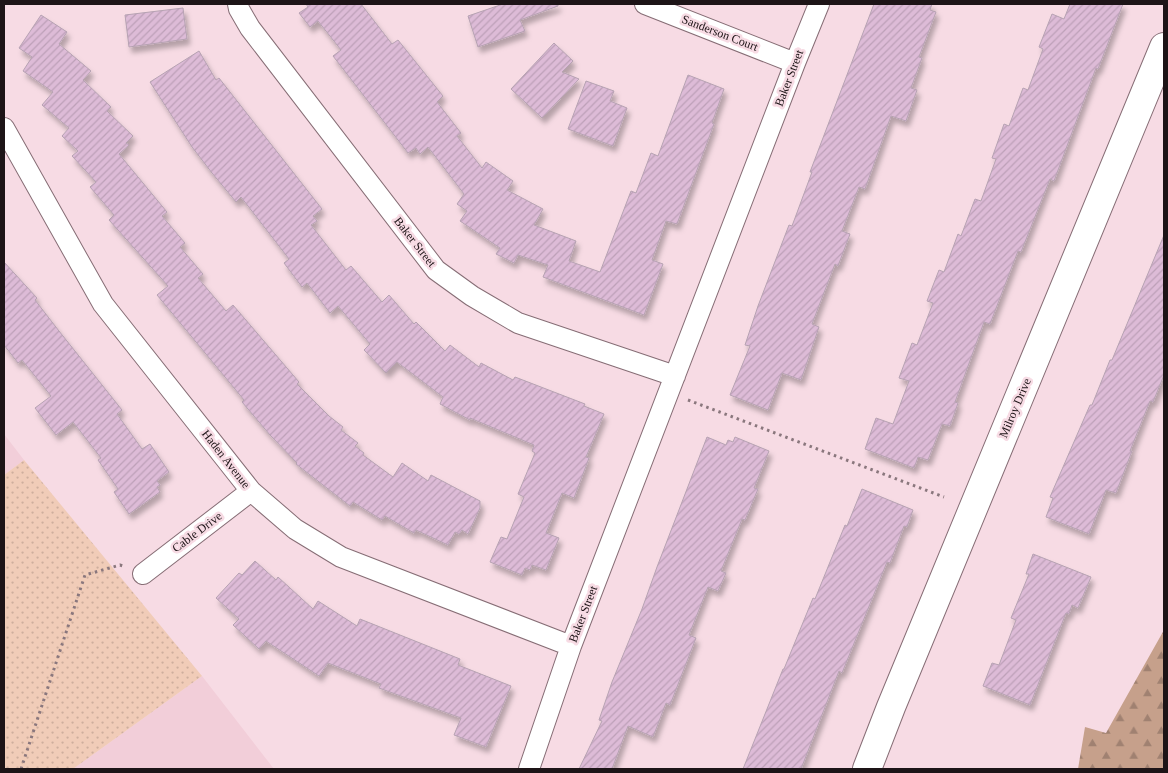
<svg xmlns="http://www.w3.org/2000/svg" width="1168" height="773" font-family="Georgia,serif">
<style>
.built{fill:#f2ced9}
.grass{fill:url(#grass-dots)}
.forest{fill:url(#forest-firs)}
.building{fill:url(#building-hatch);stroke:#b6a2b2;filter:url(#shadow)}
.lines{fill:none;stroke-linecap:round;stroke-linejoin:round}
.street-casing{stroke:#866d75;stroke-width:22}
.secondary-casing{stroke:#866d75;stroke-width:30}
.path{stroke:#8a777d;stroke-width:3;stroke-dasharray:2.5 4;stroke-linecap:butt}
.street{stroke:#fff;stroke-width:20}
.secondary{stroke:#fff;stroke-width:28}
.labels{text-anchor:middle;stroke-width:5;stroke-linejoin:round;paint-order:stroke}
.street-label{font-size:12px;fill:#1d1417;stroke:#f7dbe4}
</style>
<defs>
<pattern id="grass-dots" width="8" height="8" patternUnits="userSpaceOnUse" patternTransform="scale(1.25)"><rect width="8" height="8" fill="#f1ccb8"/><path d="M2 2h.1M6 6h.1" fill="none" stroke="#ceae9d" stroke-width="1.8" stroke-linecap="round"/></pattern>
<pattern id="forest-firs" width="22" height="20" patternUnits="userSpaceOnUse" patternTransform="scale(1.25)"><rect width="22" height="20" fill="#c6a08b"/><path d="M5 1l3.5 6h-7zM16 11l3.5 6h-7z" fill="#a08171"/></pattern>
<pattern id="building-hatch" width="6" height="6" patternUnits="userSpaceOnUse" patternTransform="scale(1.25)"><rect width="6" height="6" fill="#ddbbd7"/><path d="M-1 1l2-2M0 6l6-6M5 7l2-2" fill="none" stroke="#bda0b8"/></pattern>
<filter id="shadow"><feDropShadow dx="3" dy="5.5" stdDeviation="2.5" flood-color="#0004"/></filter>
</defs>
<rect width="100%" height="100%" fill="#f7dbe4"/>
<path class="built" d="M 4,434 L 24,460 L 4,475 Z
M 202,676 L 274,769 L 73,769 Z"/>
<path class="grass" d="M 24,460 L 202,676 L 73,769 L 4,769 L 4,475 Z"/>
<path class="forest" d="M 1164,630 L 1164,769 L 1078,769 L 1085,727 L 1106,733 Z"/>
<path class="building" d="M 306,4 L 361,4 L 392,44 L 398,40 L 443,96 L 437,102 L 461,133 L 457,136 L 482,168 L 486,162 L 513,181 L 507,190 L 543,209 L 534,225 L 576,241 L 569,261 L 600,272 L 631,191 L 636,193 L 651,153 L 658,156 L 688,75 L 724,89 L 712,123 L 714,124 L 677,224 L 666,221 L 652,260 L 663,264 L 644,315 L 543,277 L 548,265 L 518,255 L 514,263 L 496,254 L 500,248 L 460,221 L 467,211 L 457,204 L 464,194 L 428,147 L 420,154 L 416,148 L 408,153 L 333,56 L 341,50 L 318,21 L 310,27 L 299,13 L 308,7 Z
M 503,4 L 558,4 L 558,6 L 520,20 L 525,31 L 478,47 L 468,16 Z
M 874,4 L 932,4 L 930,10 L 936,12 L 919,57 L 922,58 L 911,88 L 917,90 L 906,121 L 891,116 L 865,189 L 859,187 L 842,231 L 850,234 L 838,266 L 835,264 L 812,324 L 819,327 L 801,380 L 782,373 L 768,410 L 730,395 L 750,346 L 745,345 L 758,306 L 789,225 L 792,226 L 795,218 L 812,172 L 810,172 Z
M 1070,4 L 1123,4 L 1098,69 L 1096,68 L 1054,181 L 1050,179 L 1021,252 L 1018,251 L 990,324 L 984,322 L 955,402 L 958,403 L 950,426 L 942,424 L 928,460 L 918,457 L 914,468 L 865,449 L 876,418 L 893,424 L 909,381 L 899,378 L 912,343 L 917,345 L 933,303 L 927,301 L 939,270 L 944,272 L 958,234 L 961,236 L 975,199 L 981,201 L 996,159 L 992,158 L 1004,124 L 1009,126 L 1023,88 L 1028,90 L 1043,49 L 1039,47 L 1052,14 L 1064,19 Z
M 183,8 L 187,39 L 129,47 L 125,15 Z
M 41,15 L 67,32 L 59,44 L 91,71 L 83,80 L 111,107 L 107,111 L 133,136 L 126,143 L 129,145 L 119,154 L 167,212 L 162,216 L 185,243 L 180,247 L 203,274 L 198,278 L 226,311 L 233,305 L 299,382 L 297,384 L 329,416 L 343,427 L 341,430 L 358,443 L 355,446 L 364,453 L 363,455 L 393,477 L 402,463 L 428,481 L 431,475 L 480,501 L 480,508 L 468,534 L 462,530 L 459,534 L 455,532 L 448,545 L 416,530 L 414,533 L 385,516 L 382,520 L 353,502 L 350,506 L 296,464 L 297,463 L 270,435 L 242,402 L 244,400 L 157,295 L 168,286 L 109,220 L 114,215 L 90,187 L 96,182 L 72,156 L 78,151 L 62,136 L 69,128 L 42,105 L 53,92 L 23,71 L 32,57 L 19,48 Z
M 554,43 L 573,61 L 562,72 L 579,79 L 542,118 L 511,89 Z
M 199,51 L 216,80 L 219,78 L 322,209 L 313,216 L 317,221 L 311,225 L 346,270 L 351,266 L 382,302 L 389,295 L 414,324 L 416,322 L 445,351 L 450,345 L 479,367 L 481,363 L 513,380 L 515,377 L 585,404 L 584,406 L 604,414 L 586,457 L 589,458 L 574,498 L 562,493 L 546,533 L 559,538 L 546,570 L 532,565 L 530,570 L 525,568 L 522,575 L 490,562 L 501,537 L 507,539 L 524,497 L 518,494 L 535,453 L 532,451 L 534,445 L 470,418 L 470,420 L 440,404 L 443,397 L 397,362 L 386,373 L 364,350 L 370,344 L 338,306 L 330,313 L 307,283 L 302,287 L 284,263 L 289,259 L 241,197 L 236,202 L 212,173 L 192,147 L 150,82 Z
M 586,81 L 614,91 L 610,101 L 627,108 L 613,146 L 568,129 Z
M 1164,235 L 1164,375 L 1153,402 L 1150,401 L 1130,451 L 1132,451 L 1116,493 L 1106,490 L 1089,534 L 1046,517 L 1053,498 L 1050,497 L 1090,405 L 1092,405 L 1110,360 L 1112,360 Z
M 4,262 L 37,298 L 35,300 L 59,331 L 122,410 L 117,414 L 142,449 L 150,444 L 169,472 L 157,481 L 160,485 L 157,487 L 160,492 L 129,514 L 114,492 L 118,489 L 98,460 L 101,458 L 73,422 L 56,435 L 35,408 L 51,396 L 22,360 L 18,363 L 4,345 Z
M 707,437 L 726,445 L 728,440 L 733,442 L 735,437 L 769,451 L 754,488 L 758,489 L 745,520 L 742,519 L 721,571 L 726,573 L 718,591 L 708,587 L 689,635 L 696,638 L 670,705 L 666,703 L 653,737 L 628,726 L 612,769 L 579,769 L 602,721 L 599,720 L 612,682 L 642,609 L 657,567 Z
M 862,489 L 913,510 L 907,527 L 904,526 L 890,563 L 887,562 L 842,673 L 839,671 L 801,769 L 743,769 L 783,669 L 784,669 L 813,598 L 815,599 L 845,525 L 847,526 Z
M 1033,554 L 1091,577 L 1078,608 L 1072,605 L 1069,614 L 1066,613 L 1030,705 L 983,686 L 992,663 L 999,665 L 1016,620 L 1011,618 L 1029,574 L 1026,574 Z
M 255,561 L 276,580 L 278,577 L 313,609 L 318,601 L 357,626 L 360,619 L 460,659 L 458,665 L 511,686 L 486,747 L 454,735 L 461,718 L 379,688 L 381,684 L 328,663 L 319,676 L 266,641 L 259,649 L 233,625 L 239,619 L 216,598 L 239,573 L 242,575 Z"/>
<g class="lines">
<defs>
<path id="street" d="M 238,4 L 239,9 L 250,28 L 436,270 L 472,296 L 518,323 L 675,376
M 645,4 L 795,63
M 4,128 L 103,304 L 251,491 L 295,529 L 341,557 L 571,646
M 143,574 L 251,491
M 529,769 L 571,646 L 795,63 L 819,4"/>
<path id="secondary" d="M 867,769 L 891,707 L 1164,47"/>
</defs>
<use href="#street" class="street-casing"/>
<use href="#secondary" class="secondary-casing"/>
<path class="path" d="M 688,400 L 944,497
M 21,769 L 85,575 L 120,565 L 126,567"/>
<use href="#street" class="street"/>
<use href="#secondary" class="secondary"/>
</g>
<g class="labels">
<g class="street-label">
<text transform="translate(720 33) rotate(21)" y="4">Sanderson Court</text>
<text transform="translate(789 78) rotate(-69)" y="4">Baker Street</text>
<text transform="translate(415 242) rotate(52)" y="4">Baker Street</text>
<text transform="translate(1015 408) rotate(-67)" y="4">Milroy Drive</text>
<text transform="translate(226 459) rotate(52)" y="4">Haden Avenue</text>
<text transform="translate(197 532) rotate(-37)" y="4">Cable Drive</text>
<text transform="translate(583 614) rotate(-69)" y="4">Baker Street</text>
</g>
</g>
<rect width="1168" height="773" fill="none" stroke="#1d1417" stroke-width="10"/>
</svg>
